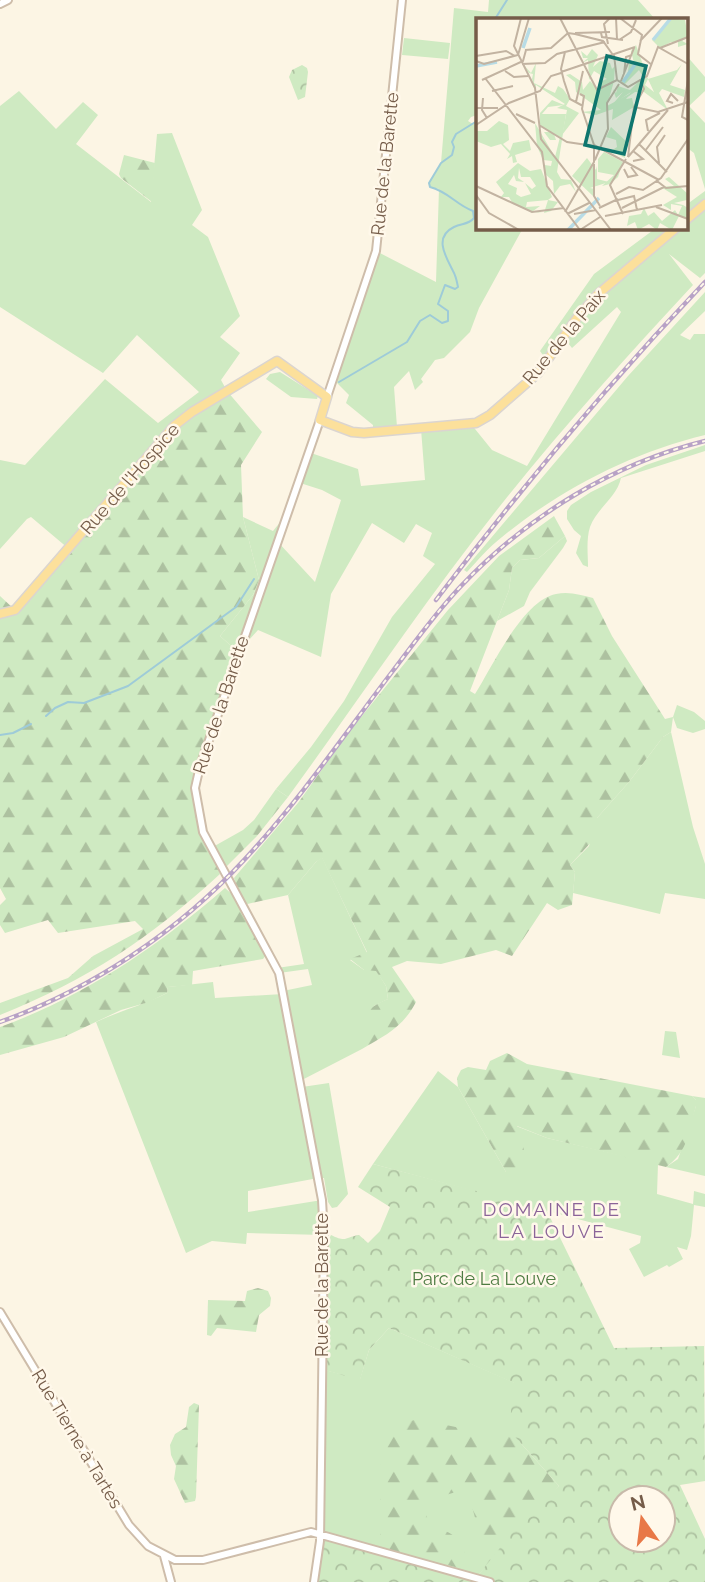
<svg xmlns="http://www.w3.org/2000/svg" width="705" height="1582" font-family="Raleway,sans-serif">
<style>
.green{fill:#cfeac2}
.forest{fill:url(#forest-firs)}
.park{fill:url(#park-crowns);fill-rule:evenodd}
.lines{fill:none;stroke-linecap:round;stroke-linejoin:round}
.stream{stroke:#9ecbd8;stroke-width:2}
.minor-casing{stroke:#cebdaa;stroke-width:10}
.major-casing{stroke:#dbd5d0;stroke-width:11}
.minor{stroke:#fff;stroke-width:6}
.major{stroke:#fce09b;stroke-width:8}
.rail-casing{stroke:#b8a2c6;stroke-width:4.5}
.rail{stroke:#fff8ea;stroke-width:2;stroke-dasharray:5;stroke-linecap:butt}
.labels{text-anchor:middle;stroke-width:5;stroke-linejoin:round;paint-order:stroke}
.street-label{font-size:18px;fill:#755c49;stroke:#fff8ea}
.park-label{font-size:18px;fill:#4d7b41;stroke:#fff8ea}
.neighbourhood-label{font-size:19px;letter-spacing:2px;fill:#8b6499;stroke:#fff8ea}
.inset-river{fill:none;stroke:#b8dce6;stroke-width:3.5}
.inset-road{fill:none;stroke:#c2b3a1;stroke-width:2}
.view{fill:#0f766e;fill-opacity:0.15;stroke:#0f766e;stroke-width:3.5}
.inset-edge{fill:none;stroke:#755c49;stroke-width:3.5}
</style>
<defs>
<pattern id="forest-firs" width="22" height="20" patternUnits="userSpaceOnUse" patternTransform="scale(1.75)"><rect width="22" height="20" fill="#cfeac2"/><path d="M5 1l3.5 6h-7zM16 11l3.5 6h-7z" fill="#adc1a0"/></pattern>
<pattern id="park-crowns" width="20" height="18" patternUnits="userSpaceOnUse" patternTransform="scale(1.75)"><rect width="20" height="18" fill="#cfeac2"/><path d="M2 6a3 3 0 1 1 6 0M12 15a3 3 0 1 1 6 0" fill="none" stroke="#adc1a0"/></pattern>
</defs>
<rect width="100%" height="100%" fill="#fcf5e4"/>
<path class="green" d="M 489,0 L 638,0 L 655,19 L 477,19 L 477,115 L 471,117 L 468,121 L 473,124 L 477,121 L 477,228 L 523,228 L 479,308 L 470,332 L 444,358 L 435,360 L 421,379 L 423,382 L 415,390 L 409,371 L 394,387 L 397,427 L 373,429 L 373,425 L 346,403 L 349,395 L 333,379 L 376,251 L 436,282 L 439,189 L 430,187 L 429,183 L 441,163 L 454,8 L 488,12 Z
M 404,38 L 450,43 L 448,59 L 402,55 Z
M 686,55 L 705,77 L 705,91 L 689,106 L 705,123 L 705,189 L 694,153 L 686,147 Z
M 19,91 L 56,129 L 83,102 L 98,115 L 76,144 L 151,202 L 157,134 L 172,133 L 202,210 L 192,225 L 208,237 L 240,316 L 220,337 L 240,353 L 221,380 L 227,391 L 69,549 L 31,517 L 27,519 L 0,549 L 0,460 L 25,465 L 105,379 L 158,423 L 199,392 L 137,335 L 103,373 L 0,307 L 0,106 Z
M 705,191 L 705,273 L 700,278 L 669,254 L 693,285 C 628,355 564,426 504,501 C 428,596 360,698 288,797 L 276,789 L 311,747 L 344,701 L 392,617 L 435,564 L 423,556 L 432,533 L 416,524 L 404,543 L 372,523 L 331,594 L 321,657 L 258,630 L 238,652 L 220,636 L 253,595 L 259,580 L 243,517 L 273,531 L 286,515 L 277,541 L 315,582 L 341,500 L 322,490 L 297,482 L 308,452 L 358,469 L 361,486 L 425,480 L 421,429 L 471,424 L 492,450 L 527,466 L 621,312 L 617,307 L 572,348 L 564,338 L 547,361 L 540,351 L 594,274 L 656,228 L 686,228 L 686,205 Z
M 705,292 L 705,311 L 680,335 L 690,340 L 694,334 L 705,334 L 705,435 C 631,453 561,489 502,537 C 489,547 478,560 467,572 L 464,570 L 628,376 Z
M 280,372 L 318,396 L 317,399 L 291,397 L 266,379 L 270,374 Z
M 705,445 L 705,451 L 621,478 C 617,497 597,508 590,527 C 586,539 588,555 588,567 L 583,565 L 576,553 L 581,536 L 574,530 L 567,519 L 567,511 L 571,505 L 591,492 L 646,465 Z
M 565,536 L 567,541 L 563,548 L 530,592 L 524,606 L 497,621 L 509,590 L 512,568 L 520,560 L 539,558 Z
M 677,705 L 694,712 L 705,721 L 705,729 L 693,733 L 677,728 L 673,717 Z
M 671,732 L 693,827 L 705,864 L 705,899 L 665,893 L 660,914 L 573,893 L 575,872 L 570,865 L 589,846 L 597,818 L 629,782 L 663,737 Z
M 322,857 L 367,953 L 350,960 L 364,970 L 376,970 L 386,986 L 388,999 L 374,1006 L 362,1043 L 362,1049 L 300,1081 L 302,1087 L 329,1083 L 348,1194 L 337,1207 L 332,1208 L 328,1202 L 324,1178 L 318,1178 L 248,1191 L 248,1212 L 322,1200 L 324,1235 L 247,1233 L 246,1244 L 212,1241 L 186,1253 L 96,1022 C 119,1011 144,1005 167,993 L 168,987 L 213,982 L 215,998 L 283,994 L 283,991 L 312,985 L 308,969 L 279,973 L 277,968 L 304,964 L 288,895 L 316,862 Z
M 665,1031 L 676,1032 L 680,1058 L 662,1055 Z
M 438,1071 L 458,1087 L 506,1172 L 516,1126 L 547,1138 L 658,1164 L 657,1194 L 693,1204 L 694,1191 L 705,1194 L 705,1207 L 694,1205 L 691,1236 L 687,1250 L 677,1247 L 683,1259 L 669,1267 L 667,1265 L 644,1277 L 629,1249 L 640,1243 L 641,1236 L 373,1164 Z
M 692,1096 L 705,1098 L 705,1176 L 666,1167 L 678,1159 L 696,1106 L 696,1100 Z
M 389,1328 L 515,1383 L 527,1514 L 476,1578 L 490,1582 L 463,1582 L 464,1576 L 318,1534 L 321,1369 L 360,1379 L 369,1350 Z"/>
<path class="forest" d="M 124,155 L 155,163 L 152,202 L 121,178 L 119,174 Z
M 227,391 L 262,432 L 241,465 L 243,517 L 259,580 L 253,595 L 220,636 L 238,652 L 200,766 L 196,800 L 211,848 L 243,830 L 254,820 L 276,789 L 288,797 L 257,836 L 227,866 L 211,850 L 220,874 C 149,939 89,979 0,1015 L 0,1003 L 68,978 L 93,956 L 143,929 L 135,921 L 58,933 L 48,920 L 5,933 L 0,925 L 0,905 L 6,899 L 0,888 L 0,596 L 14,609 L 174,426 Z
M 554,516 L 565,536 L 539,558 L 520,560 L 512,568 L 509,590 L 470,691 L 475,694 C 492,667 523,600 556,594 C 569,591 581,595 593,598 L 612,636 L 665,719 L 673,717 L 671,732 L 663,737 L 629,782 L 597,818 L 600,822 L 597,836 L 570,865 L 575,872 L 572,905 L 558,910 L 547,903 L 512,956 L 496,950 L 441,964 L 407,961 L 392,967 L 416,1002 C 403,1027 386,1035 362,1049 C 361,1038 365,1016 372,1008 C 376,1004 383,1001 388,999 L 386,986 L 376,971 L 364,970 L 350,959 L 367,952 L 322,858 L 316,862 L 288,895 L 243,905 L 269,951 L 263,959 L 193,971 L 192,985 L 168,987 L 167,993 L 149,1002 L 121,1010 L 64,1037 L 0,1055 L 0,1027 C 85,996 157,947 225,888 L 242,903 L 234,878 L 298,803 L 348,733 L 448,610 L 499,556 Z
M 507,1053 L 527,1064 L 692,1096 L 696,1100 L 696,1106 C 689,1130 689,1151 666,1167 L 547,1138 L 517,1126 L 527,1160 L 525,1165 L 510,1173 L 506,1172 L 458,1087 L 457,1078 L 461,1070 L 468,1067 L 486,1070 L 490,1061 Z
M 258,1288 L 268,1291 L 271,1298 L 270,1306 L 259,1315 L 256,1332 L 217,1328 L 211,1336 L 207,1335 L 208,1300 L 245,1301 L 247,1291 Z
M 194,1403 L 199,1405 L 196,1497 L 195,1501 L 185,1503 L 174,1479 L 176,1466 L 171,1455 L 170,1445 L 175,1434 L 186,1427 L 189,1407 Z
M 418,1419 L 493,1435 L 509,1430 L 559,1486 L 479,1574 L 478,1567 L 484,1560 L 485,1554 L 471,1503 L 459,1491 L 423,1502 L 428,1521 L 435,1530 C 460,1528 464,1554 474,1572 L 380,1547 L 381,1460 L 391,1426 Z"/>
<path class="park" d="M 302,65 L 307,68 L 308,72 L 305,97 L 298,100 L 289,77 L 292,70 Z
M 373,1164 L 546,1209 L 614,1348 L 704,1346 L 705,1481 L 680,1485 L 705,1539 L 705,1582 L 490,1582 L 476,1578 L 527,1514 L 559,1486 L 509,1430 L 514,1383 L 389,1328 L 369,1350 L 360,1380 L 321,1369 L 324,1249 L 331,1235 C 347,1243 345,1237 359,1235 L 368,1243 L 380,1231 L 390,1207 L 358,1187 ZM 621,1498 L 663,1498 L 663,1540 L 621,1540 Z
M 318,1534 L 465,1575 L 463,1582 L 314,1582 Z"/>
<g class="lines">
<path class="stream" d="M 495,19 L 507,0
M 339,382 L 407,342 L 420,321 L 430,315 L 442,323 L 448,321 L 448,311 L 438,304 L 445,285 L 455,289 L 458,287 C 457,282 456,276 453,271 C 446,257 433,237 454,227 C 462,223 468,225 474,218 L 473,211 C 455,204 449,192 430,187 L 429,183 L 441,163 L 452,155 L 454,147 L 452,142 L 456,134 L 477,121
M 46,716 L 55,708 L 68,702 L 84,703 L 128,686 L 236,607 L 254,579
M 0,735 L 13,733 L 31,724"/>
<defs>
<path id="minor" d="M 0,4 L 8,0
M 327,397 L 376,251 L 402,0
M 0,1312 L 129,1525 L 148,1546 L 175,1560 L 203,1560 L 311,1532 L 490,1582
M 164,1556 L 171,1582
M 314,1582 L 320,1541 L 324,1235 L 322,1200 L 279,973 L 203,832 L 195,788 L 200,766 L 320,420"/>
<path id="major" d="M 686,220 L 705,204
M 0,614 L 15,610 L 174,426 L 192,412 L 277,361 L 327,397 L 320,420 L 352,432 L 364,433 L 476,423 L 490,415 L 538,373 L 577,318 L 597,295 L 676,228"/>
</defs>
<use href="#minor" class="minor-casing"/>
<use href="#major" class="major-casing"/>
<use href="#minor" class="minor"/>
<use href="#major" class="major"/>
<defs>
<path id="rail" d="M 436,600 C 520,489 609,383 705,282
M 0,1022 C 92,989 179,931 245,859 C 299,801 344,735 392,672 C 415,642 436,612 462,585 C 528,516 612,464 705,441"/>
</defs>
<use href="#rail" class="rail-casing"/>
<use href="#rail" class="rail"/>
</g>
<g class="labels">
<g class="street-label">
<text transform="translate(385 164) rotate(-84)" y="6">Rue de la Barette</text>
<text transform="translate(564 337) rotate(-50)" y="6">Rue de la Paix</text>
<text transform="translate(130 479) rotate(-49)" y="6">Rue de l'Hospice</text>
<text transform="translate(221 705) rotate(-72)" y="6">Rue de la Barette</text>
<text transform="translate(322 1285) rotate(-90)" y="6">Rue de la Barette</text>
<text transform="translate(77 1439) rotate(59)" y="6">Rue Tierne à Tartes</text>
</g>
<g class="park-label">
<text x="484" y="1285">Parc de La Louve</text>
</g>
<g class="neighbourhood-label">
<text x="552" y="1216">DOMAINE DE<tspan x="552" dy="22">LA LOUVE</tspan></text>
</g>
</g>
<g transform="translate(476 18)">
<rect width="212" height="212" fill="#fcf5e4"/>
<path d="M 160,27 L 172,61 L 169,67 L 178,74 L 159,74 L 150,80 L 155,74 L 136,87 L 147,74 L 140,80 L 137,71 L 140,75 L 142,68 L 154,72 L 167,59 L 163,52 L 149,66 L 144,64 L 151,60 L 153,46 L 158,45 L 155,33 ZM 116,31 L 122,37 L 117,49 L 124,43 L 134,45 L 136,51 L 139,48 L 138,63 L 122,73 L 123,64 L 131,61 L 118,53 L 113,62 L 112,42 L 106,45 L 112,40 L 107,40 L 105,33 L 111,38 ZM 76,82 L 88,87 L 72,89 L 66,96 L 90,96 L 81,154 L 85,161 L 95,162 L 100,174 L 94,166 L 84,168 L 78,176 L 77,163 L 69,156 L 69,147 L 75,148 L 76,143 L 67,142 L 61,128 L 59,105 L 79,139 L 84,119 L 78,116 L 80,122 L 74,122 L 68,114 L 74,114 L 64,108 L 64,95 ZM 23,103 L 32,107 L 33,122 L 27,126 L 34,133 L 37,125 L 53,122 L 55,132 L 39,137 L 41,144 L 37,145 L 36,138 L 31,141 L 34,136 L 25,126 L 15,129 L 0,123 L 0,113 L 11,113 ZM 111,140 L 120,152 L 121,148 L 121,161 L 133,164 L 114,170 L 119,171 L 117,178 L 96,158 ZM 42,145 L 54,153 L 65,151 L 76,179 L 72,182 L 82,184 L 75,193 L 68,195 L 72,182 L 51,184 L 50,189 L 64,188 L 57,193 L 67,195 L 58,194 L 37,186 L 33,179 L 25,179 L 28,175 L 20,164 ZM 43,150 L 45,159 L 54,159 L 60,168 L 56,171 L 49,165 L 55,176 L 45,179 L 40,176 L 41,170 L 32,166 L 38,157 L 40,163 L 48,164 L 42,160 ZM 193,159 L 212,176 L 211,182 L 198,185 L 207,187 L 212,190 L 212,201 L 203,198 L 196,212 L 184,205 L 181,212 L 173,206 L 162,212 L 159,204 L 151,208 L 153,198 L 165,196 L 168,190 L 172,198 L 178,194 L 186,203 L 199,192 L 202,197 L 206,188 L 195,186 L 195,192 L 187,187 L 201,179 L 185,169 L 198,168 L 189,161 Z" fill="#cfeac2" fill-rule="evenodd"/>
<path d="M 194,0 L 209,2 L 212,19 L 206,23 L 212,26 L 202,29 L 202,24 L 195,24 L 184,30 L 176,22 ZM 60,45 L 58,65 L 79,75 L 82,68 L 87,71 L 94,81 L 90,88 L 103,95 L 86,117 L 91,92 L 81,90 L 89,86 L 60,67 L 60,74 L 56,61 L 57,56 L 53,55 L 47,46 L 55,55 ZM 206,46 L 194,67 L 209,72 L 208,79 L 186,71 L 183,75 L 192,92 L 168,74 L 178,74 L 172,61 L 201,52 ZM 94,56 L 106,64 L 107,72 L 114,63 L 121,70 L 138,63 L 131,88 L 155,75 L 150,81 L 156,80 L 158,89 L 136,102 L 137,91 L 120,97 L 105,94 L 125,92 L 100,74 L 99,64 L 90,57 ZM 128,134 L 147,144 L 142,159 L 134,166 L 126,168 L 138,157 L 122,154 L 122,141 Z" fill="#cfeac2"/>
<path d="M 135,109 L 154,127 L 148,131 L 149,140 L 135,133 L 141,129 L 140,122 L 130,119 Z" fill="#cfeac2"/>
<path class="inset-river" d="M 177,22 L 195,0M 47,30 L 54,10M 0,48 L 21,44M 147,64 L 160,45M 92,212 L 123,180"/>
<path class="inset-road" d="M 45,0 L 38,28 L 59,70 L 65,121 L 135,212M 84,0 L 121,72 L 141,62 L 152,69 L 171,58 L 182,29 L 212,46M 140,0 L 141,21M 144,0 L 166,17 L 162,36 L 176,47M 99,15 L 134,14M 125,15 L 126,19 L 147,22M 99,16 L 127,23 L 137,37M 143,22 L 155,14 L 160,2M 164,23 L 186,0M 132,26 L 128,6 L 134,0M 184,30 L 212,19M 49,32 L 75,30 L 92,15 L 99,16M 89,34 L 85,51 L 88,63 L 94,81 L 107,88M 138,37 L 141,62M 0,38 L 30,33 L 39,38M 0,43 L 8,46 L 42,37 L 53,0M 46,46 L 69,45 L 81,36 L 129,24M 29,53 L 38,59 L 52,58M 85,54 L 159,29M 148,56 L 150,39 L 156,37M 9,60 L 66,134 L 71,168 L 104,212M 6,62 L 47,43 L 50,32M 212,62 L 206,99 L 212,102M 145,63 L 158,30M 16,73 L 37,68M 7,80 L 6,92 L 11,100M 100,84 L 107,53M 197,85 L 191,83 L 195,76 L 202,83M 158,89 L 182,94 L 212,84M 0,90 L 22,90M 40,96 L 59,105M 0,107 L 33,85 L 64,73 L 75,58 L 85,55M 63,107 L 91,124 L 118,128M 172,113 L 170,102 L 184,95M 163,126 L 191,154M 118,127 L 183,162M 157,133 L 167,141 L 157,143M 169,133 L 187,109M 152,139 L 158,89 L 168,71 L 164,61M 152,139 L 192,92M 119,142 L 132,111 L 131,85 L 143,66M 183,145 L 181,129 L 189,117M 118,146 L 118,178 L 124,188M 148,151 L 152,159 L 161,157 L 155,149M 181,163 L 190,170 L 212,168M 0,168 L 56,194 L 88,190M 140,176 L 153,169 L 167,172 L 185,160 L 212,121M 0,177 L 13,195 L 43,212M 142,182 L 158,178 L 161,192M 180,189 L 212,201M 123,190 L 142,181M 146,190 L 188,169M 89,194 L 118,144 L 118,127 L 106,91 L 108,78 L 104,76M 91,196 L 113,185M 98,196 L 120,192M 147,196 L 134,167 L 150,141M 129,198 L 186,187M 104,212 L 124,199"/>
<path class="view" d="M 131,38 L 170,48 L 148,136 L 109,127 Z"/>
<rect width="212" height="212" class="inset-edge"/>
</g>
<g transform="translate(642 1519) rotate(346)"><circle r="33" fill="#fff8ea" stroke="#c8baaa" stroke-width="2"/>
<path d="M0-5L12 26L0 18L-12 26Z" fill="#e87847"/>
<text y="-10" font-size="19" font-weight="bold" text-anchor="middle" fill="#755c49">N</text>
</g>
</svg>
